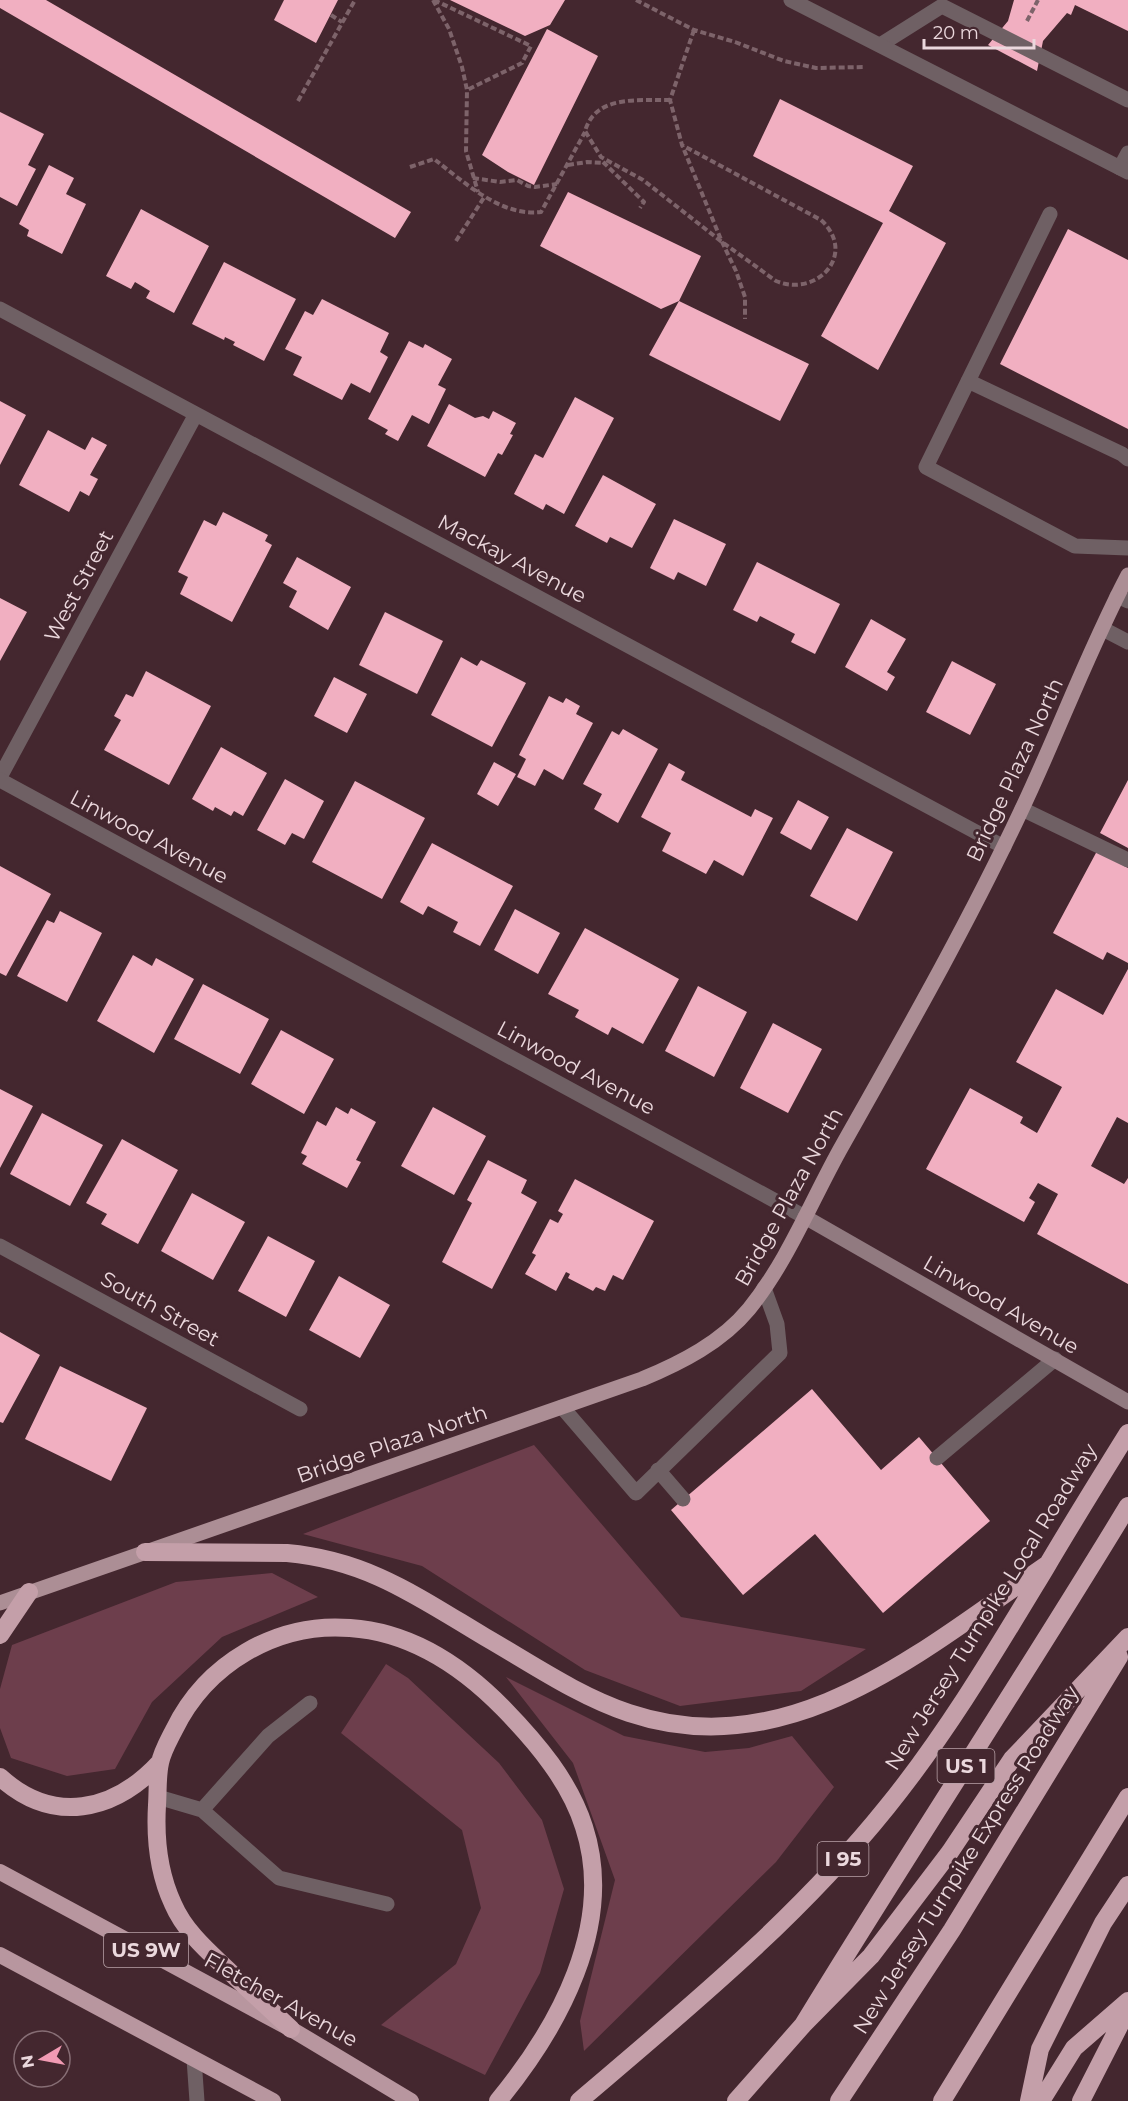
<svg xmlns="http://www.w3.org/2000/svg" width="1128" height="2101" font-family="Montserrat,sans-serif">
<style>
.green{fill:#6d3e4c}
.building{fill:#f1afc1}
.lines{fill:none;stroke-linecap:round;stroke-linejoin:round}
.path{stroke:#7d636a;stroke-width:4;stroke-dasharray:6 3;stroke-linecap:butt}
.service{stroke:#6f6064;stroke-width:15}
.minor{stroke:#6f6064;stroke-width:15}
.tertiary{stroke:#6f6064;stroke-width:15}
.secondary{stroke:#917a80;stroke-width:15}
.primary{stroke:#ac8e95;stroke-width:15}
.trunk{stroke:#b8969f;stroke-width:16}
.motorway{stroke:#c49fa9;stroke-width:18}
.labels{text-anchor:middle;stroke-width:6;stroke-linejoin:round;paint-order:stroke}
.shield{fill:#44272f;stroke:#b9a3a9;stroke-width:1.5}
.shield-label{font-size:20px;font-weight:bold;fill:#ebd8dd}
.street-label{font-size:21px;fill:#ebd8dd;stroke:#44272f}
</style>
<rect width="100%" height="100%" fill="#44272f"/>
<path class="green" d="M 534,1445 L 681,1617 L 866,1649 L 801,1691 L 680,1706 L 585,1670 L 422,1566 L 303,1534 Z
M 272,1573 L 318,1597 L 222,1637 L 152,1702 L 115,1769 L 67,1776 L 11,1758 L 0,1728 L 0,1689 L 12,1645 L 176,1582 Z
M 386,1664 L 408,1678 L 499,1763 L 542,1820 L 564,1889 L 540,1973 L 485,2075 L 381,2025 L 456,1964 L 481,1908 L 462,1830 L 341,1733 Z
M 506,1677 L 624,1736 L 705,1752 L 749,1748 L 792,1736 L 834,1787 L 776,1862 L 584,2051 L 580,2021 L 615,1880 L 573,1763 Z"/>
<path class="building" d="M 0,0 L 46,0 L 411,212 L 395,238 L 0,8 Z
M 284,0 L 338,0 L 316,43 L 274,20 Z
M 450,0 L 565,0 L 550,25 L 525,36 Z
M 1014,0 L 1128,0 L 1128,31 L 1075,5 L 1071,15 L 1067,13 L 1043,41 L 1037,71 L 988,45 L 1008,21 Z
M 547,29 L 598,56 L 534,185 L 508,172 L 482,155 Z
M 780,99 L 913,166 L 889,211 L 946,243 L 878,370 L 821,336 L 883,223 L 753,156 Z
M 0,112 L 44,134 L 28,165 L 36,169 L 17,206 L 0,197 Z
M 49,165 L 74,178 L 66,194 L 86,204 L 62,254 L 27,236 L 29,230 L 19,224 Z
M 568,192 L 701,256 L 679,301 L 661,309 L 540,246 Z
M 141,209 L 209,246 L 174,313 L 146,298 L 150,291 L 135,282 L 131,289 L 106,276 Z
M 1068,229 L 1128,260 L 1128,429 L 1000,364 Z
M 224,262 L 296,299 L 264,361 L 233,345 L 235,342 L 225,337 L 224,340 L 192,324 Z
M 322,299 L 389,333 L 380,352 L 388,357 L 370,393 L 351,383 L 342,400 L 293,375 L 302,357 L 285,349 L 305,311 L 313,315 Z
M 679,301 L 809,364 L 780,421 L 649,355 Z
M 409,341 L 423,348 L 425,344 L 452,359 L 438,385 L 446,389 L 429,424 L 412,415 L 398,441 L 385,434 L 388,430 L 368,419 Z
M 575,397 L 614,418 L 564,514 L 546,504 L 543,510 L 514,494 L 535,454 L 543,458 Z
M 0,401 L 26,415 L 0,465 Z
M 449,404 L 475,418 L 483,416 L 489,419 L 493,411 L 516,423 L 510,434 L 513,435 L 502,455 L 498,453 L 485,477 L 427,446 Z
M 48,430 L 85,450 L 92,437 L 107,445 L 90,475 L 98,479 L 89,496 L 80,491 L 69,512 L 19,485 Z
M 603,475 L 656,504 L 632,548 L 610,537 L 607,543 L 575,526 Z
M 223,512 L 268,535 L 265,541 L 272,545 L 232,622 L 180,594 L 188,577 L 178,572 L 204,520 L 216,526 Z
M 674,519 L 726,544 L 706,586 L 678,572 L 674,580 L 650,568 Z
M 297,557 L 351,587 L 328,630 L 289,607 L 297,591 L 283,583 Z
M 757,562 L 840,604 L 815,654 L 791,642 L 795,634 L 760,616 L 757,622 L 733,610 Z
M 0,598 L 27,612 L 0,661 Z
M 385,612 L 443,641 L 417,694 L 359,665 Z
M 871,619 L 906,639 L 887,672 L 895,677 L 887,691 L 845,667 Z
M 461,657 L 477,666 L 481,660 L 526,683 L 492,747 L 431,715 Z
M 952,661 L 996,684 L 970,735 L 926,712 Z
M 146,671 L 211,706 L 169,785 L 104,750 L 121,720 L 114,716 L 126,694 L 133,697 Z
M 334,677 L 367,694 L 347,733 L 314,716 Z
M 549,696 L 563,703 L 566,698 L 580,706 L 576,714 L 593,723 L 563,780 L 544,769 L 535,786 L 517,777 L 526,759 L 519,755 Z
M 623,729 L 658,749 L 618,823 L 594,809 L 602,794 L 583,784 L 612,731 L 619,735 Z
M 221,747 L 267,773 L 243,816 L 234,811 L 231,816 L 215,807 L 213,811 L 192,799 Z
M 494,762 L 516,774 L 498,806 L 477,794 Z
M 669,763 L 685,772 L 681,780 L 751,817 L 755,809 L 773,818 L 743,876 L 714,860 L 706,874 L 662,851 L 671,833 L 641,817 Z
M 285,779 L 324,801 L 304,839 L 292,833 L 285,845 L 257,830 Z
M 1128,780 L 1128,848 L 1100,833 Z
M 355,781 L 425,818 L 382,899 L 312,862 Z
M 798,800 L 829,817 L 811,850 L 780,833 Z
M 847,828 L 893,852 L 857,921 L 810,896 Z
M 432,843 L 513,886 L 480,946 L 453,932 L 458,922 L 428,906 L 423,915 L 400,902 Z
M 1097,851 L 1128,868 L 1128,963 L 1107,952 L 1103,960 L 1053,933 Z
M 0,866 L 51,894 L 6,976 L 0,973 Z
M 515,909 L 560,933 L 538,974 L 494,950 Z
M 60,911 L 102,933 L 67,1002 L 17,976 L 47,920 L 54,923 Z
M 585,928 L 679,979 L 643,1044 L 612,1027 L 608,1035 L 575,1017 L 579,1010 L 548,994 Z
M 133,955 L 152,966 L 156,958 L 194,979 L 154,1053 L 97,1021 Z
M 1128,969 L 1128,1123 L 1117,1117 L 1091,1166 L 1124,1184 L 1128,1178 L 1128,1284 L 1037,1234 L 1058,1194 L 1038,1183 L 1029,1198 L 1035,1202 L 1024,1222 L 926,1169 L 970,1088 L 1023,1117 L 1020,1123 L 1037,1133 L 1062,1087 L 1016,1062 L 1056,989 L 1103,1015 Z
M 203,984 L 269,1019 L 240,1074 L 174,1039 Z
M 698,986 L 747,1012 L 714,1077 L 665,1051 Z
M 773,1023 L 822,1049 L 788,1113 L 740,1088 Z
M 281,1030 L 334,1059 L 304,1114 L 251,1084 Z
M 0,1089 L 33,1106 L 0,1168 Z
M 336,1107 L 348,1114 L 351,1108 L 376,1122 L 356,1160 L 361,1162 L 347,1188 L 302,1164 L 307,1156 L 301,1153 L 317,1121 L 326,1126 Z
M 433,1107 L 486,1136 L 454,1195 L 401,1166 Z
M 42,1113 L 103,1145 L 70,1206 L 10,1174 Z
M 122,1139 L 178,1170 L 138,1244 L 101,1224 L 107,1214 L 86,1203 Z
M 488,1160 L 527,1180 L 521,1193 L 537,1202 L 492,1289 L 442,1262 L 472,1203 L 467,1200 Z
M 575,1179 L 654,1221 L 623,1280 L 613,1275 L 605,1291 L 596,1287 L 593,1291 L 568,1278 L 570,1274 L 566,1272 L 556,1291 L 525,1274 L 536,1255 L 532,1253 L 550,1219 L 558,1223 L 563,1214 L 558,1211 Z
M 192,1193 L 245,1222 L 213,1280 L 161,1251 Z
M 268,1236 L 315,1261 L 286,1317 L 238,1291 Z
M 339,1276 L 390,1305 L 360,1358 L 309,1330 Z
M 0,1332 L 40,1355 L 3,1423 L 0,1422 Z
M 60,1366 L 147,1408 L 111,1481 L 25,1439 Z
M 812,1389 L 881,1470 L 919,1437 L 990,1521 L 883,1613 L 815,1534 L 743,1595 L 671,1510 Z"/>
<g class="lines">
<path class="path" d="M 433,0 L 449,29 L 462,67 L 467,90 L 466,151 L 478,192
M 434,0 L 531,46 L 522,63 L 467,90
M 636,0 L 694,30 L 735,42 L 784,61 L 816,68 L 863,67
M 331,15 L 342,22
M 1027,21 L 1038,0
M 694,30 L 670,100 L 682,145 L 722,242 L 736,271 L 745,297 L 745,319
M 670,100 C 639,101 596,94 585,131 L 601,157 L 643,180 L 722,242 L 776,281 C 817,298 858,254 821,220 L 682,145
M 298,101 L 355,0
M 603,162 L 644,202 L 640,208
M 568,165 L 587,162 L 605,163
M 410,167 L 434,159 C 464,182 501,217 541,212 L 585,132
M 473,178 L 500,182 L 517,180 L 528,186 L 535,187 L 557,184
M 456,241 L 485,196"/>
<path class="service" d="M 880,45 L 942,6 L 1128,100
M 1120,168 L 1128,153
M 1050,214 L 926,467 L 1075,546 L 1128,548
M 968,381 L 1122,454 L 1128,459
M 1117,596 L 1128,601
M 1103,629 L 1128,642
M 1022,809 L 1128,860
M 562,1407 L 636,1493 L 780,1353 L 777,1324 L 764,1288
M 937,1458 L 1055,1359
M 658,1470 L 683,1499
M 158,1797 L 202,1810 L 279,1878 L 387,1904
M 202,1810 L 268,1736 L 310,1703
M 194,2059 L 197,2101"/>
<path class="minor" d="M 0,309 L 1004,847
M 0,777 L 196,414
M 0,1246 L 300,1409"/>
<path class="tertiary" d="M 791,0 L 1128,172
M 0,780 L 805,1217"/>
<path class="secondary" d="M 805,1217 L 1128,1402"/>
<path class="primary" d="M 0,1603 L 642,1379 C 681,1363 722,1342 749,1309 C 788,1261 812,1199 842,1146 C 904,1036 967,926 1021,811 C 1058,733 1088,651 1128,575"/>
<path class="trunk" d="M 0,1872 L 291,2029 L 411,2101
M 0,1955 L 273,2101"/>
<path class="motorway" d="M 145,1552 L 287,1553 C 367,1560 418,1597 485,1637 C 532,1664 578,1696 629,1713 C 790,1767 924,1649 1048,1564
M 0,1635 L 29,1592
M 0,1777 C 53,1825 114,1812 160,1762
M 803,2025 C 909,1851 1022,1681 1128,1506
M 291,2029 C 271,2010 250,1991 230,1972 C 209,1952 185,1932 173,1904 C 158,1872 155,1839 157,1805 C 158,1791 157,1776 160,1763 C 162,1752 169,1740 174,1730 C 206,1664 276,1622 350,1628 C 411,1632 462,1666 504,1709 C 537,1743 570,1782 584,1827 C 616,1925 558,2028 498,2101
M 579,2101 C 687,2009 798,1918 887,1807 C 947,1733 996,1650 1045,1569 C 1072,1523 1100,1478 1128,1433
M 736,2101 L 803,2025 L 871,1956 L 950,1852 L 1012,1759 L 1128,1637
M 839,2101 L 952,1930 L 1119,1657
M 942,2101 L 1128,1797
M 1029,2101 L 1040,2049 L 1103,1923 L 1128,1885
M 1041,2101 L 1074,2048 L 1128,2001
M 1081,2101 L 1128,2009"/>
</g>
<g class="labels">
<g class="shield">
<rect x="937.5" y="1749" width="57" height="34" rx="4.5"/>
<rect x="817.5" y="1842" width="51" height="34" rx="4.5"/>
<rect x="104" y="1933" width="84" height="34" rx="4.5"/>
</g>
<g class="shield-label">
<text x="966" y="1773">US 1</text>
<text x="843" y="1866">I 95</text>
<text x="146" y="1957">US 9W</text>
</g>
<g class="street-label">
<text transform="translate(512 559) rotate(28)" y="7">Mackay Avenue</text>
<text transform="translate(79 586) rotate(-62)" y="7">West Street</text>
<text transform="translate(1015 770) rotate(-65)" y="7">Bridge Plaza North</text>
<text transform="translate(149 837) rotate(28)" y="7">Linwood Avenue</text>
<text transform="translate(576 1068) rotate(28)" y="7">Linwood Avenue</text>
<text transform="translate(789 1197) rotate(-61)" y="7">Bridge Plaza North</text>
<text transform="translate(1001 1305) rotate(30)" y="7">Linwood Avenue</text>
<text transform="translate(160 1309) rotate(29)" y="7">South Street</text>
<text transform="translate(392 1444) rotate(-19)" y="7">Bridge Plaza North</text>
<text transform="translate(991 1607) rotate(-58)" y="7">New Jersey Turnpike Local Roadway</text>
<text transform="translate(966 1860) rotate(-58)" y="7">New Jersey Turnpike Express Roadway</text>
<text transform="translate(281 2000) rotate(29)" y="7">Fletcher Avenue</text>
</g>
</g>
<g transform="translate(42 2059) rotate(260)"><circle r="28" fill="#44272f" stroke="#876e75" stroke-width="1.5"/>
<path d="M0-4.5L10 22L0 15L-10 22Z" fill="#f19ab3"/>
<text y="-9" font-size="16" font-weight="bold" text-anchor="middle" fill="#ebd8dd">N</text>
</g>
<path d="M924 39v9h110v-9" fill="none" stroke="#ebd8dd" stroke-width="3"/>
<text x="933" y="39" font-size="18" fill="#ebd8dd" stroke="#44272f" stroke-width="4.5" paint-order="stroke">20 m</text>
</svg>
